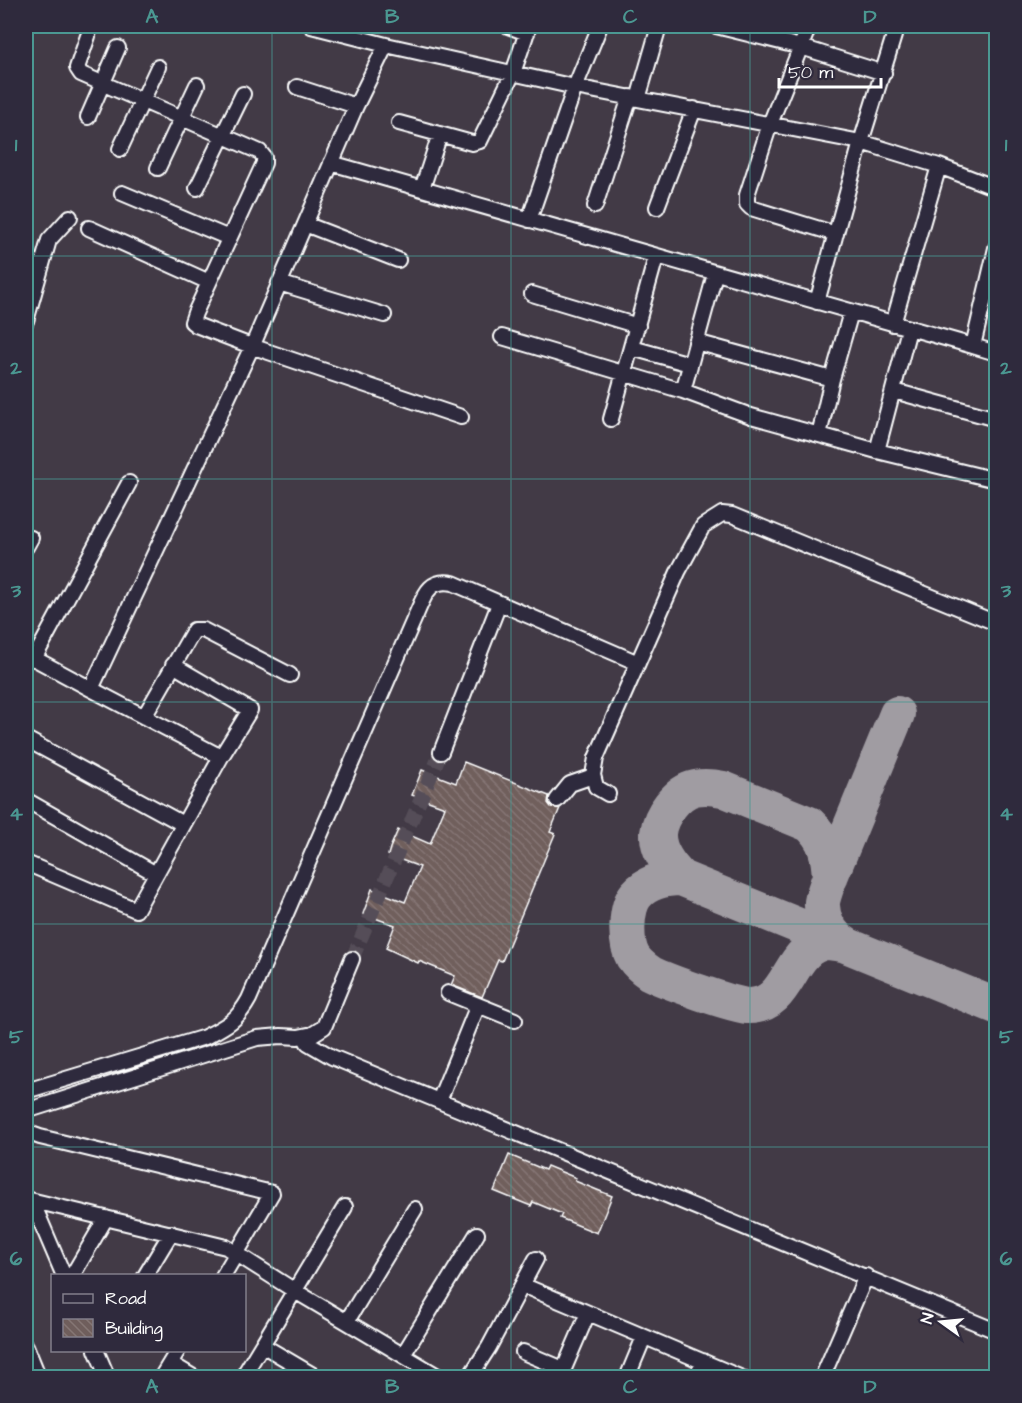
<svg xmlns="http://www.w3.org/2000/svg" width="1022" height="1403" font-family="'Architects Daughter',sans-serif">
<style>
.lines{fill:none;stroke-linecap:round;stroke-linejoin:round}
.taxiway{stroke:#a09ca2;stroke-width:36}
.building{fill:url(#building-back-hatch);stroke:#fff;stroke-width:1.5}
.minor-tunnel{stroke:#554e58;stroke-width:14;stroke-dasharray:14 7;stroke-linecap:butt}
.minor-casing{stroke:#fff;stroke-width:18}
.minor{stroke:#2f2a3d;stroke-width:14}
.grid{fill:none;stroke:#4b9892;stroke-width:1.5;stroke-opacity:0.55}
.neatline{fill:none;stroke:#4b9892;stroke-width:2}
.grid-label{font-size:20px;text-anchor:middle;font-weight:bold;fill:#4b9892}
</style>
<defs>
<pattern id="building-back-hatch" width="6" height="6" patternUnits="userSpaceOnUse" patternTransform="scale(1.5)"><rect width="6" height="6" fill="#6f5e5c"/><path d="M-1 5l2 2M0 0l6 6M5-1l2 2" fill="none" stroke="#857674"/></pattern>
</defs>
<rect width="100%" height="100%" fill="#423a46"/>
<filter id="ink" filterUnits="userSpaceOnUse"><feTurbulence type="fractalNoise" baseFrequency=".0167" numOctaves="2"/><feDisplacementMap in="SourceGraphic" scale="12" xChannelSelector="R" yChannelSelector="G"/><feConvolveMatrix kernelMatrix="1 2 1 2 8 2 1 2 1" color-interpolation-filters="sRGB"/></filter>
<g filter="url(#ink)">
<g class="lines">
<path class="taxiway" d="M 681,878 C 670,867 657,850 658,833 C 660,815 677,792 695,788 C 705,786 713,787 723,789 L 809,824 C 826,839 829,856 830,878
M 845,944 C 839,944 832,942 827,942 C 787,947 791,1006 749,1006 C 735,1006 663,980 650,973 C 644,969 637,963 633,957 C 625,943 625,908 636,895 C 647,882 665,878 681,878 L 996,1006
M 845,944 C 831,936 821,919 822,902 C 823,896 826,888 828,882 L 897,714"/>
</g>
<path class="building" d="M 464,762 L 549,796 L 548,803 L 551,807 L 560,808 L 550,832 L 555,834 L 502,961 L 498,960 L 482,997 L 451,985 L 455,976 L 419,961 L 418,963 L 386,948 L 395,925 L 363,914 L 372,889 L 405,902 L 420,867 L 388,855 L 390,848 L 398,830 L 430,844 L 445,807 L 412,795 L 422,770 L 456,783 Z
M 509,1155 L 545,1170 L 547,1166 L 576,1178 L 575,1181 L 612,1196 L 597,1233 L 560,1218 L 562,1214 L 533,1202 L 531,1206 L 494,1191 Z"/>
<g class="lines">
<path class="minor-tunnel" d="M 352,959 L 441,752"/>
<defs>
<path id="minor" d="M 311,26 L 386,45
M 508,26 L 527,33
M 716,26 L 801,47 L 884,73
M 809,26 L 770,124 L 747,195 L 747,204 L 751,208 L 836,234
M 88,36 L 77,68 L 81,74 L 260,152 L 264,157 L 264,163 L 195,313 L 192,322 L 196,325 L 251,346 L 461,417
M 297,87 L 356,106
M 638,99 L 659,26
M 88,117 L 118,48
M 399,123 L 472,143 L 480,141 L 513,73 L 529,26
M 120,149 L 158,67
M 331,163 L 973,346 L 996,248
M 158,168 L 197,85
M 197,188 L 243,94
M 422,189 L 440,134
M 122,193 L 229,238
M 595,206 L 630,97
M 657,207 L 694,109
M 529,220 L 575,87 L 600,26
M 305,224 L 398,260
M 89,228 L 209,282
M 279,283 L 384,315
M 532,294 L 638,326
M 817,302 L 861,142 L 897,26
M 26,321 L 49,240 L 70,217
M 893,324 L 939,166
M 502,337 L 683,391 L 751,416 L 877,451 L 909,329
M 696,342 L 832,379
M 973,346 L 996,353
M 632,348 L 690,364
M 683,391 L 715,274
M 894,391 L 996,419
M 611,419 L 656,257
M 819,435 L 832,379 L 851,312
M 877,451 L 996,480
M 26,547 L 31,538
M 26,654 L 91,689 L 255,340 L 356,106 L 386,45 L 575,87 L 861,142 L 939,166 L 996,188
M 34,659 L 129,483
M 173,665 L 250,710 L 221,757
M 144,717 L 194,630 L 203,630 L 290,675
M 26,739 L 183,824
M 441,752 L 499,604
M 608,794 L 596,787 L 593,775 L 596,758 L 678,572 L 703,526 L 722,514 L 732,515 L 996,623
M 26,800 L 156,874
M 557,800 L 570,784 L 593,776
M 26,863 L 136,910 L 221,757 L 91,689
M 448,993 L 515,1020
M 304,1036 L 308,1043 L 332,1057 L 996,1331
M 26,1091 L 205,1037 C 226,1026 237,1021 249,999 L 415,617 C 424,598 427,578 453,583 L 638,663
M 439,1101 L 478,1005
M 26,1111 L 257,1038 L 281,1036 L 298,1037 L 313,1034 L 324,1027 L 352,959
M 26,1132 L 40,1137 L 272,1193 L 223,1276
M 26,1199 L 226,1247 L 295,1291 L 441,1378
M 32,1201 L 64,1276
M 72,1276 L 106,1218
M 145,1276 L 171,1233
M 522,1285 L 742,1378
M 347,1321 L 415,1209
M 26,1346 L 39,1378
M 96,1350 L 108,1378
M 523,1352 L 563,1369
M 403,1355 L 477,1234
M 170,1363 L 195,1378
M 161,1378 L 178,1350
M 242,1378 L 262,1345
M 318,1378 L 262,1345 L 345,1207
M 469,1378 L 489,1347 L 536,1259
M 560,1378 L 588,1313
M 627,1378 L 644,1337
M 696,1378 L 703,1361
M 822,1378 L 866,1276"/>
</defs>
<use href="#minor" class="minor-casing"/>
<use href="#minor" class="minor"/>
</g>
</g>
<path class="grid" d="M 272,26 L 272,1378M 511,26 L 511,1378M 750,26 L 750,1378M 26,256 L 996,256M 26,479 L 996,479M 26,702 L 996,702M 26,924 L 996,924M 26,1147 L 996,1147"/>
<rect width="1022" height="1403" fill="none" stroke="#2f2a3d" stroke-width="66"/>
<rect x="51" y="1274" width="195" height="78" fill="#2f2a3d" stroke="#827f8b" stroke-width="1.5"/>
<rect x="63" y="1294" width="30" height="9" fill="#2f2a3d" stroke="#827f8b" stroke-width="1.5"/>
<text x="105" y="1304" font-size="18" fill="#ffffff">Road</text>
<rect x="63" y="1319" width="30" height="18" fill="url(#building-back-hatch)" stroke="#827f8b" stroke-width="1.5"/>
<text x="105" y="1334" font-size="18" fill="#ffffff">Building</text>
<g transform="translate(941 1322) rotate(285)" stroke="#2f2a3d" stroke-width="4.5" paint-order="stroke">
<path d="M0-4.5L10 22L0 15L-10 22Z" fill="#ffffff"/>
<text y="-9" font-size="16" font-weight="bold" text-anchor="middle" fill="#ffffff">N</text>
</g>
<path d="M779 78v9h102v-9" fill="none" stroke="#ffffff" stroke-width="3"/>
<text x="788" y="78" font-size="18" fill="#ffffff" stroke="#2f2a3d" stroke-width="4.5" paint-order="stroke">50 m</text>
<rect x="33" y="33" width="956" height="1337" class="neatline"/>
<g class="grid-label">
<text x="152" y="23">A</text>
<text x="392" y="23">B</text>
<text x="630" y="23">C</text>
<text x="870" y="23">D</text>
<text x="16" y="151">1</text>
<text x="1006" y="151">1</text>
<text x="16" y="374">2</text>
<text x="1006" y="374">2</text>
<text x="16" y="597">3</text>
<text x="1006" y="597">3</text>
<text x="16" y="820">4</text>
<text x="1006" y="820">4</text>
<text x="16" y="1043">5</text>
<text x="1006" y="1043">5</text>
<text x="16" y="1265">6</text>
<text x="1006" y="1265">6</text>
<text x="152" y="1393">A</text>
<text x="392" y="1393">B</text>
<text x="630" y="1393">C</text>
<text x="870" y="1393">D</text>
</g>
</svg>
